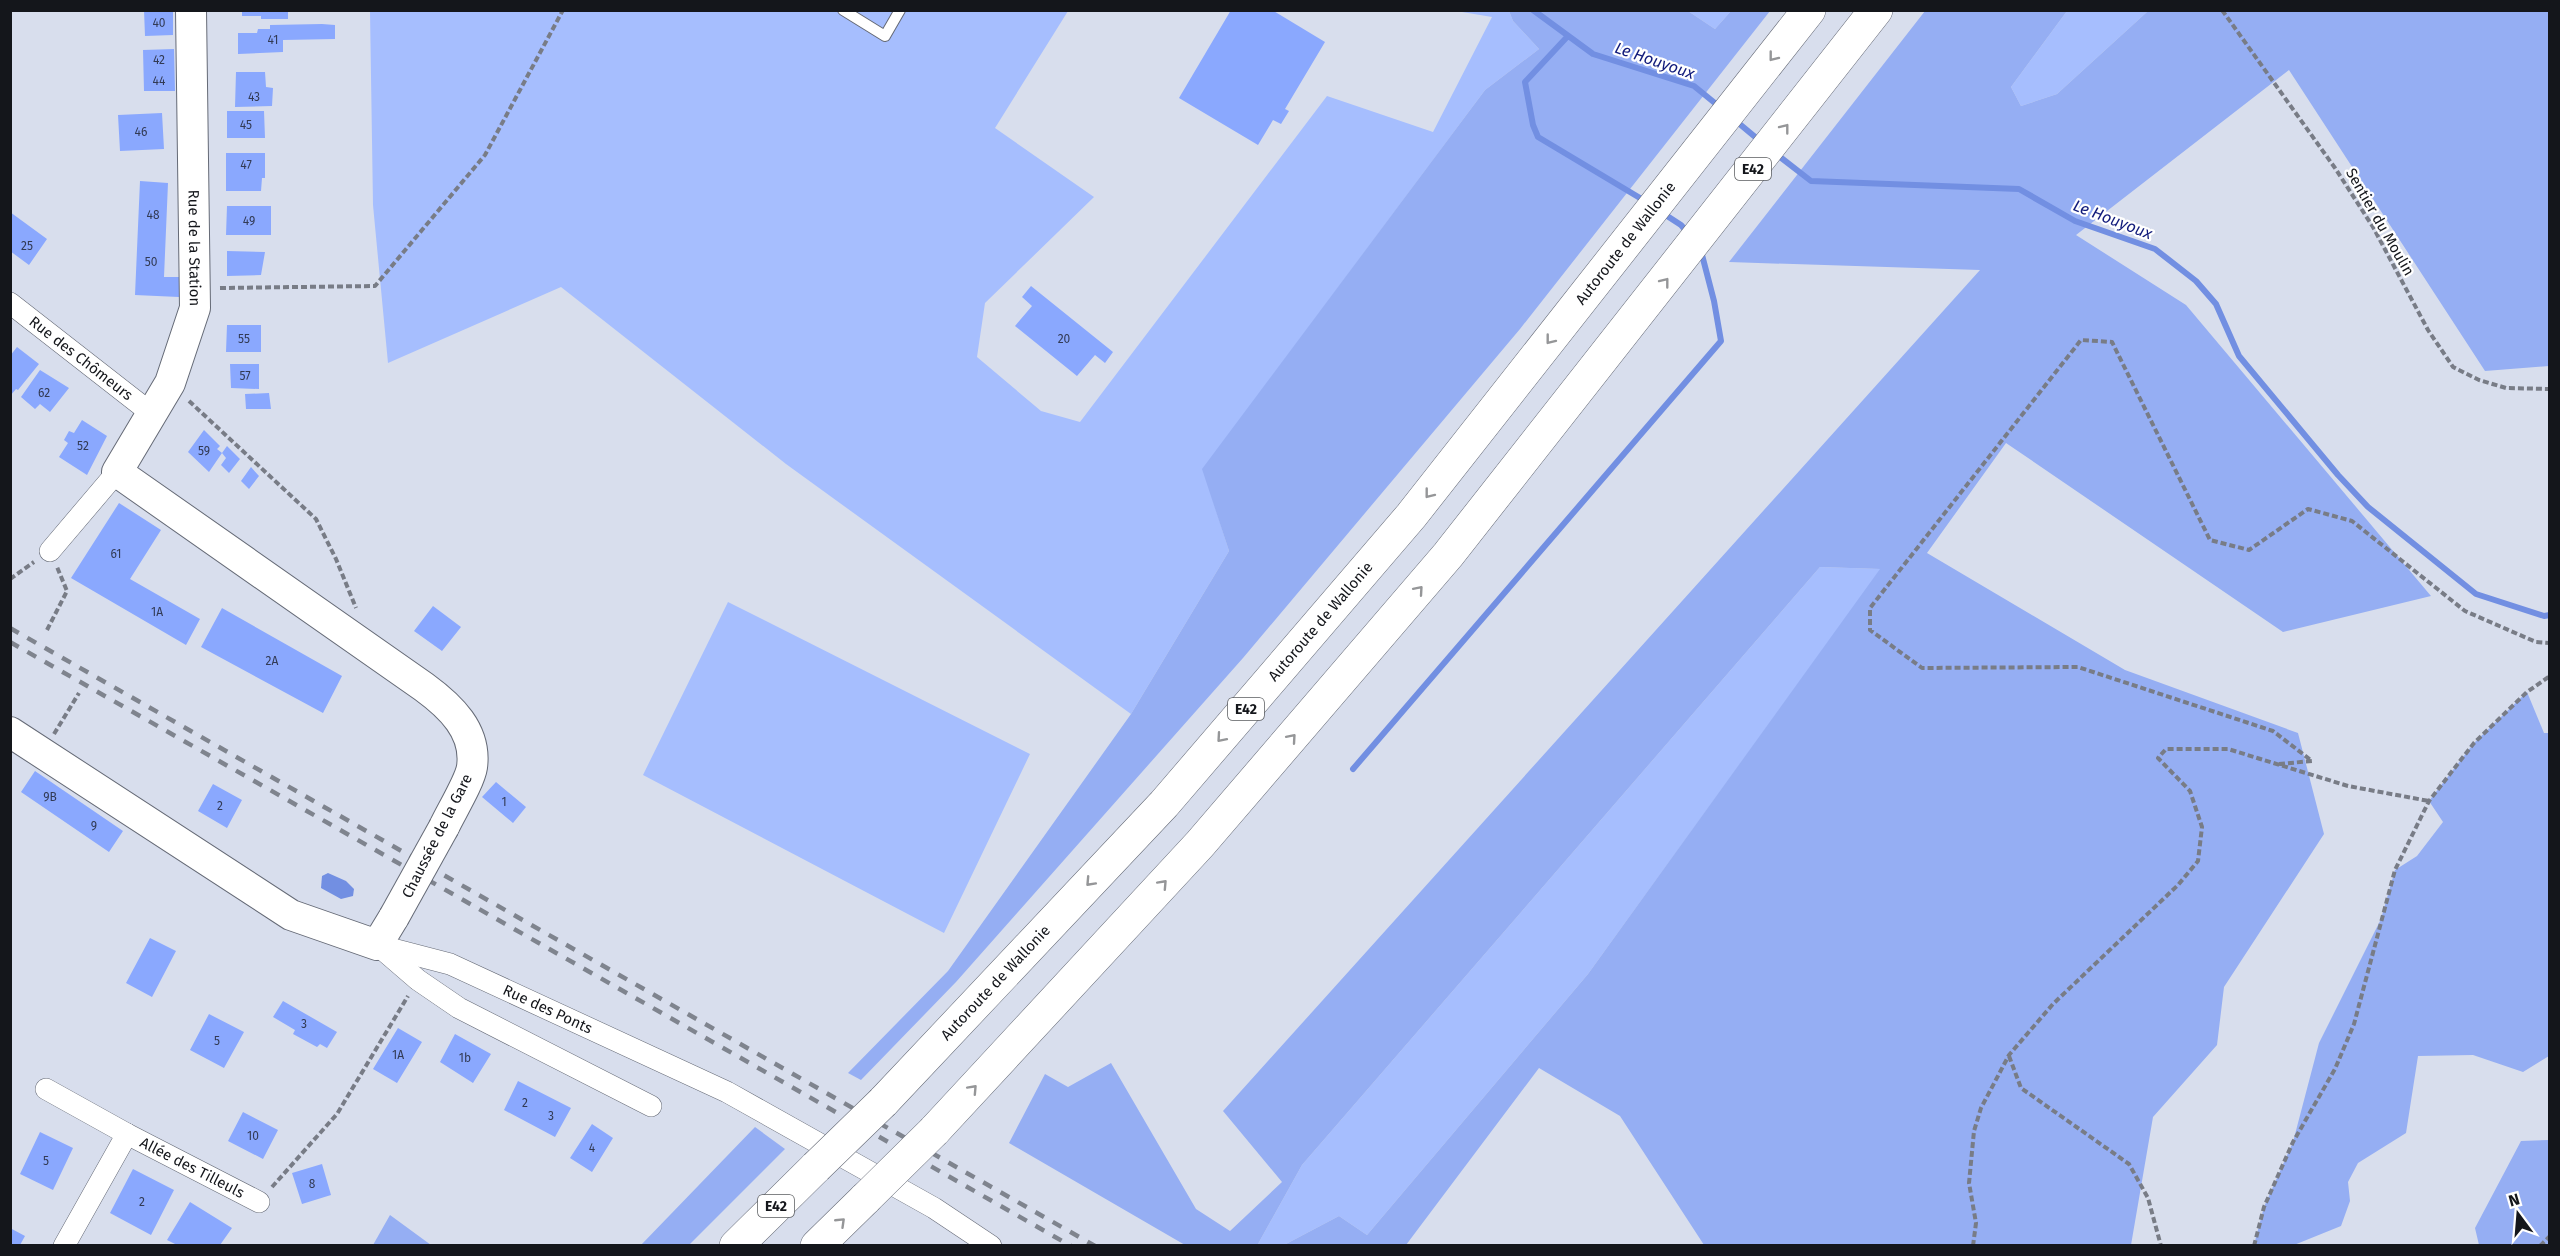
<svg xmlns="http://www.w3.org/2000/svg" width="2560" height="1256" font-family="'Fira Sans',sans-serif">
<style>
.green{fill:#a6befe}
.forest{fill:#95aef3}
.water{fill:#728fe2}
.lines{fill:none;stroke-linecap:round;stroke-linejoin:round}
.stream{stroke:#728fe2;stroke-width:6}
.building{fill:#8aa8fe}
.lane-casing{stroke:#656a76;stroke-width:12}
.street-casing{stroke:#656a76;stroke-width:22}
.secondary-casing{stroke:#656a76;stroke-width:32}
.highway-casing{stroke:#656a76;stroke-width:34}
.path{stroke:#787c86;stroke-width:4;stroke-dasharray:6 3;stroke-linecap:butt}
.lane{stroke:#fff;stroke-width:10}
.street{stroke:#fff;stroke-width:21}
.secondary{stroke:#fff;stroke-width:30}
.highway{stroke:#fff;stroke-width:33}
.rail{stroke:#7f848e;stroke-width:4.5;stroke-dasharray:10 10;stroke-linecap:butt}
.secondary-bridge-casing{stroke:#656a76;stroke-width:32;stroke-linecap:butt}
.highway-bridge-casing{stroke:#656a76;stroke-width:34;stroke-linecap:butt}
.secondary-bridge{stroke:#fff;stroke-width:30}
.highway-bridge{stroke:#fff;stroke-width:33}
.oneway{stroke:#959698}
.labels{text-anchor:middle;stroke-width:4.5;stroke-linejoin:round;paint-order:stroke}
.number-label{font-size:12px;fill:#323a54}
.shield{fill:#fff;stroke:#5a5c5f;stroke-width:1.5}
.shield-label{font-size:14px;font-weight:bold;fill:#14161b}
.street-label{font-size:15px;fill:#14161b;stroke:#fff}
.water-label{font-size:16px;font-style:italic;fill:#111b7b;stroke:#fff}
</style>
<rect width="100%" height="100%" fill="#d8deed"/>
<path class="green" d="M 370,11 L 1068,11 L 995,128 L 1094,197 L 985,303 L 977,357 L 1041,411 L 1080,422 L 1327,96 L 1433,132 L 1492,17 L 1456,11 L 1509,11 L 1513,21 L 1539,49 L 1485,90 L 1203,469 L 1229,551 L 1131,714 L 786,464 L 561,287 L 388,363 L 373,205 Z
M 1688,11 L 1731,11 L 1715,29 Z
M 2067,11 L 2148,11 L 2057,94 L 2021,106 L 2011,87 Z
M 1820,567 L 1881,569 L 1588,974 L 1367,1235 L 1339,1216 L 1284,1245 L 1258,1244 L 1302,1165 Z
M 728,602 L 1030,754 L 944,933 L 643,775 Z"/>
<path class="forest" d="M 1509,11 L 1688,11 L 1715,29 L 1731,11 L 1770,11 L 1520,329 L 1243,658 L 956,982 L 861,1080 L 848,1073 L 948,971 L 1131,714 L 1229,551 L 1202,469 L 1485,90 L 1539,49 L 1513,21 Z
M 1925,11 L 2067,11 L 2011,87 L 2021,106 L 2057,94 L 2148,11 L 2549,11 L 2549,366 L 2485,371 L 2289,70 L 2076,235 L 2186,305 L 2431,596 L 2283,632 L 2006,443 L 1927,553 L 2125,670 L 2298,733 L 2324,834 L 2224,987 L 2217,1045 L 2153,1117 L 2131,1245 L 1704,1245 L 1620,1116 L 1539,1068 L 1406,1245 L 1284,1245 L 1339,1216 L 1367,1235 L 1588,974 L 1880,569 L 1820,567 L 1302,1165 L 1258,1244 L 1260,1245 L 1185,1245 L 1009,1143 L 1045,1074 L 1068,1087 L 1111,1063 L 1196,1209 L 1230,1231 L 1282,1182 L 1223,1111 L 1980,270 L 1729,262 Z
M 2527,692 L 2544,733 L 2549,733 L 2549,1056 L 2523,1072 L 2473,1055 L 2418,1056 L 2406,1133 L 2358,1163 L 2348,1182 L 2350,1201 L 2341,1226 L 2294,1245 L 2254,1245 L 2264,1207 L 2293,1142 L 2319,1043 L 2381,919 L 2395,870 L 2417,856 L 2443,822 L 2429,801 L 2474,743 Z
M 755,1127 L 785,1149 L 689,1245 L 641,1245 Z
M 2549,1140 L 2549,1245 L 2479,1245 L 2475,1228 L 2521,1141 Z
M 390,1215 L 431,1245 L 373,1245 Z"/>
<path class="water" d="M 328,873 L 346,881 L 354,889 L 353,896 L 341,899 L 321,888 L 322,876 Z"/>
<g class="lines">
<path class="stream" d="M 1533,10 L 1593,54 L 1694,86 L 1721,108
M 1567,37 L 1525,82 L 1533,125 L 1538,137 L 1645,201
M 1736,121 L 1760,141
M 1775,153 L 1811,181 L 2019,189 L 2075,221 L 2155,249 L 2196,281 L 2216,304 L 2239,356 L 2338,475 L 2368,507 L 2476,594 L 2544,616 L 2550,615
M 1661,212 L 1681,225 L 1688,233
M 1353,769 L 1721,341 L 1714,301 L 1701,251"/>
</g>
<path class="building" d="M 144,10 L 173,10 L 173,35 L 145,36 Z
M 242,10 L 288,10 L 288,19 L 261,19 L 261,16 L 242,16 Z
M 1231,10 L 1272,10 L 1325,42 L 1285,109 L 1289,111 L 1281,124 L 1273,120 L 1258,145 L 1179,98 Z
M 322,24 L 335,25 L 335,39 L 283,40 L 283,52 L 238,54 L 238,33 L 257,33 L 258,29 L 270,29 L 270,25 Z
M 174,49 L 175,91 L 144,91 L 143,50 Z
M 236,72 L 265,72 L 266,87 L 273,88 L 272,106 L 235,107 Z
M 227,111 L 264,111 L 265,138 L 227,138 Z
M 162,113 L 164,149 L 120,151 L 118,115 Z
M 226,153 L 265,153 L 265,178 L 262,178 L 261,191 L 226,191 Z
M 140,181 L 168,183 L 164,277 L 179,277 L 179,297 L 135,295 Z
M 227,206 L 271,206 L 271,235 L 226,235 Z
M 10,212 L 47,239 L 29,265 L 10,251 Z
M 227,251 L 265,252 L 261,275 L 227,276 Z
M 1031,286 L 1113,352 L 1105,363 L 1095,355 L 1077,376 L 1015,326 L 1032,306 L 1022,297 Z
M 227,325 L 261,325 L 261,352 L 226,352 Z
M 17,347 L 39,364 L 18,390 L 16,389 L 10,396 L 10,356 Z
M 230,364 L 259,364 L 259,389 L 231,388 Z
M 40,370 L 69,388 L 50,412 L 40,404 L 35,409 L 21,397 Z
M 269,393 L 271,409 L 246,409 L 245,394 Z
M 82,420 L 107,436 L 87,475 L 59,457 L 68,443 L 64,440 L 69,431 L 74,433 Z
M 204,430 L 220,446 L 217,449 L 222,453 L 209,472 L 188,452 Z
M 227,446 L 240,459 L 229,473 L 221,465 L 226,458 L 222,453 Z
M 251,467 L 259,476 L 249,489 L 241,481 Z
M 119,503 L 161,530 L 130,579 L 200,619 L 186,645 L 71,578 Z
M 433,606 L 461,627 L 442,651 L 414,631 Z
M 222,608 L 342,676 L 323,713 L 201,647 Z
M 35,771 L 123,831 L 109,852 L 21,792 Z
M 496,782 L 526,807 L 513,823 L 482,797 Z
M 213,784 L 242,800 L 227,828 L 198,811 Z
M 150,938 L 176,951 L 152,997 L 126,983 Z
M 283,1001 L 337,1032 L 327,1048 L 320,1044 L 317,1047 L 293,1034 L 295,1030 L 273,1017 Z
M 209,1014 L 244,1032 L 224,1068 L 190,1050 Z
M 398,1028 L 422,1042 L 397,1083 L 373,1069 Z
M 455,1034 L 491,1054 L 473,1083 L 440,1062 Z
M 518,1081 L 571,1108 L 555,1137 L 504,1110 Z
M 243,1112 L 278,1130 L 263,1159 L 228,1141 Z
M 592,1124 L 613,1138 L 592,1172 L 570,1158 Z
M 40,1132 L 73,1148 L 53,1190 L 20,1174 Z
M 322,1164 L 331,1195 L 302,1204 L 292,1173 Z
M 133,1169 L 174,1190 L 151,1235 L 110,1213 Z
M 190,1202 L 232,1228 L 220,1245 L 177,1245 L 167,1240 Z
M 10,1228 L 25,1236 L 20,1245 L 10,1245 Z"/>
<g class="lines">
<defs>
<path id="lane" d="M 843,10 L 885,36 L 900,10"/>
<g id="street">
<path id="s1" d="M 10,303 L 151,413"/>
<path d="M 50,551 L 117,472"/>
<path id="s2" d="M 377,945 L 450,964 L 727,1092 L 934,1208 L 991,1246"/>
<path d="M 382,949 L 418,980 L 459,1008 L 651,1106"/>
<path id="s3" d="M 46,1089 L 127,1134 L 259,1202"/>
<path d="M 64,1246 L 127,1134"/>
</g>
<g id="secondary">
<path id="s4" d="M 191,10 L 195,308 L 170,383 L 117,472 L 424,687 C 450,706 477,731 472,767 C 470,781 451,812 444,827"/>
<path d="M 10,732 L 291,915 L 377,945 L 394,917"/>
</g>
<g id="highway">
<path id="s5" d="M 883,1102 L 1164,804 L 1411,516 L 1809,10"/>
<path d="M 934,1131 L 1200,844 L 1448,555 L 1876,10"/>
<path d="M 736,1246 L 816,1167"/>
<path d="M 817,1246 L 866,1198"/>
</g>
</defs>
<use href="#lane" class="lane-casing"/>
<use href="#street" class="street-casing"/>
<use href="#secondary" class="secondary-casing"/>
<use href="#highway" class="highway-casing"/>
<path class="path" d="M 2222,10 L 2335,168 L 2373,227 L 2428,330 L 2453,367 L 2479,380 L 2506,388 L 2550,389
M 220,288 L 375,286 L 485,155 L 563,10
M 189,401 L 316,519 L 336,559 L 356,608
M 10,579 L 34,562
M 47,630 L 67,591 L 57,567
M 54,734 L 79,693
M 2279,764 L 2312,761 L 2273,731 L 2078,667 L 1922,668 L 1870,630 L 1870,608 L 2081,340 L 2112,342 L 2210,540 L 2249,550 L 2308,509 L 2352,521 L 2465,611 L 2536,642 L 2550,643
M 2009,1056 L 2021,1088 L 2129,1164 L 2148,1198 L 2161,1246
M 272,1187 L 337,1114 L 408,996
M 1973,1246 L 1976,1223 L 1969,1183 L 1974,1131 L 1981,1108 L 2009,1055 L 2053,1004 L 2178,885 L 2198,861 L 2202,827 L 2190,791 L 2158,758 L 2166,749 L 2228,749 L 2348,786 L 2429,801
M 2254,1246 L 2264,1207 L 2293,1142 L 2335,1069 L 2354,1024 L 2395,870 L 2429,801 L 2474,743 L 2527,692 L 2550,676
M 2540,1246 L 2550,1236"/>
<use href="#lane" class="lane"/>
<use href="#street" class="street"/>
<use href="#secondary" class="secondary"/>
<use href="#highway" class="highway"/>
<path class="rail" d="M 10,628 L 1095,1246
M 10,642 L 1071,1246"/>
<defs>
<path id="secondary-bridge" d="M 394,917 L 444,827"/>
<path id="highway-bridge" d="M 816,1167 L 883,1102
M 866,1198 L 934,1131"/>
</defs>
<use href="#secondary-bridge" class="secondary-bridge-casing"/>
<use href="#highway-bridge" class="highway-bridge-casing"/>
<use href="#secondary-bridge" class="secondary-bridge"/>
<use href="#highway-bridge" class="highway-bridge"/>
</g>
<defs><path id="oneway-chevron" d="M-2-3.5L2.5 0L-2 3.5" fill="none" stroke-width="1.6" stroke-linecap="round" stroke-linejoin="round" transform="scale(1.5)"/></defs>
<g class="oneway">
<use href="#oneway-chevron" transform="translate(1773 57) rotate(128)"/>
<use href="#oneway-chevron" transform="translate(1785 128) rotate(-52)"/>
<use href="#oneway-chevron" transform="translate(1665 282) rotate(-52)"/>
<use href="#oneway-chevron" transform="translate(1550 340) rotate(128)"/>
<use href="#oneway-chevron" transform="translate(1429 494) rotate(128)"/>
<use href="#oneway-chevron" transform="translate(1419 590) rotate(-49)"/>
<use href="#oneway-chevron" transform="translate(1221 738) rotate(131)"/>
<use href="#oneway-chevron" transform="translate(1292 738) rotate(-49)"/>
<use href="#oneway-chevron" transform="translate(1090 882) rotate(133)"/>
<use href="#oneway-chevron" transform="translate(1163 884) rotate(-47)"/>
<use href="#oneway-chevron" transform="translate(973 1089) rotate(-47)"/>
<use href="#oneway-chevron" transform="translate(841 1222) rotate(-44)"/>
</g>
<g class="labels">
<g class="number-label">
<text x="159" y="27">40</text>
<text x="273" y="44">41</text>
<text x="159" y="64">42</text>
<text x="159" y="85">44</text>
<text x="254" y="101">43</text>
<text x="246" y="129">45</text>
<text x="141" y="136">46</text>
<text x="246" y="169">47</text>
<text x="153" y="219">48</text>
<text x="249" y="225">49</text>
<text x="27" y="250">25</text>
<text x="151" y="266">50</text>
<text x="244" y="343">55</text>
<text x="1064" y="343">20</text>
<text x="245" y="380">57</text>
<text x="44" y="397">62</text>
<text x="83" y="450">52</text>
<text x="204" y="455">59</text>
<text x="116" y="558">61</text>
<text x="157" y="616">1A</text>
<text x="272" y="665">2A</text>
<text x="50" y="801">9B</text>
<text x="504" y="806">1</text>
<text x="220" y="810">2</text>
<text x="94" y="830">9</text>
<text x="304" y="1028">3</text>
<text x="217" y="1045">5</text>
<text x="398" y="1059">1A</text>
<text x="465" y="1062">1b</text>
<text x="525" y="1107">2</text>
<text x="551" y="1120">3</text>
<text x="253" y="1140">10</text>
<text x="592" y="1152">4</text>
<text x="46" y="1165">5</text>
<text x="312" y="1188">8</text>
<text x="142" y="1206">2</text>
</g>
<g class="shield">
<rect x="1735" y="158" width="36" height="22" rx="4.5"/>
<rect x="1228" y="698" width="36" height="22" rx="4.5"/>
<rect x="758" y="1195" width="36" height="22" rx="4.5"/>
</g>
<g class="shield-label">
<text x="1753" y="174">E42</text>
<text x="1246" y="714">E42</text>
<text x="776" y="1211">E42</text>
</g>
<g class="street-label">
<text transform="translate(2380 222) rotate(60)" y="5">Sentier du Moulin</text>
<text dy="5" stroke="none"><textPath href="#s5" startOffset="1136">Autoroute de Wallonie</textPath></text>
<text dy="5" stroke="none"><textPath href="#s4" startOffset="238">Rue de la Station</textPath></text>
<text dy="5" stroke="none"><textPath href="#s1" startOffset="90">Rue des Chômeurs</textPath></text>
<text dy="5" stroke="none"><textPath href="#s5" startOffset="650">Autoroute de Wallonie</textPath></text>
<text transform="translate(437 836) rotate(-63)" y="5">Chaussée de la Gare</text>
<text dy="5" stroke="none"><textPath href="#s5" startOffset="164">Autoroute de Wallonie</textPath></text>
<text dy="5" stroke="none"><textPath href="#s2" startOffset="183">Rue des Ponts</textPath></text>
<text dy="5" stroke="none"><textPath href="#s3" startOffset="166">Allée des Tilleuls</textPath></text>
</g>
<g class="water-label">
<text transform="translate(1655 60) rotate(19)" y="6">Le Houyoux</text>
<text transform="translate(2113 219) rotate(21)" y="6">Le Houyoux</text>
</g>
</g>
<rect width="2560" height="1256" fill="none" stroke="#14161b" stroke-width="24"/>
<g transform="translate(2518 1214) rotate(344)" stroke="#ffffff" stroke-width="4.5" paint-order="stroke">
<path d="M0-4.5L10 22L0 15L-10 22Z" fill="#14161b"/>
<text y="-9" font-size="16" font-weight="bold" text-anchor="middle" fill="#14161b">N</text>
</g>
</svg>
